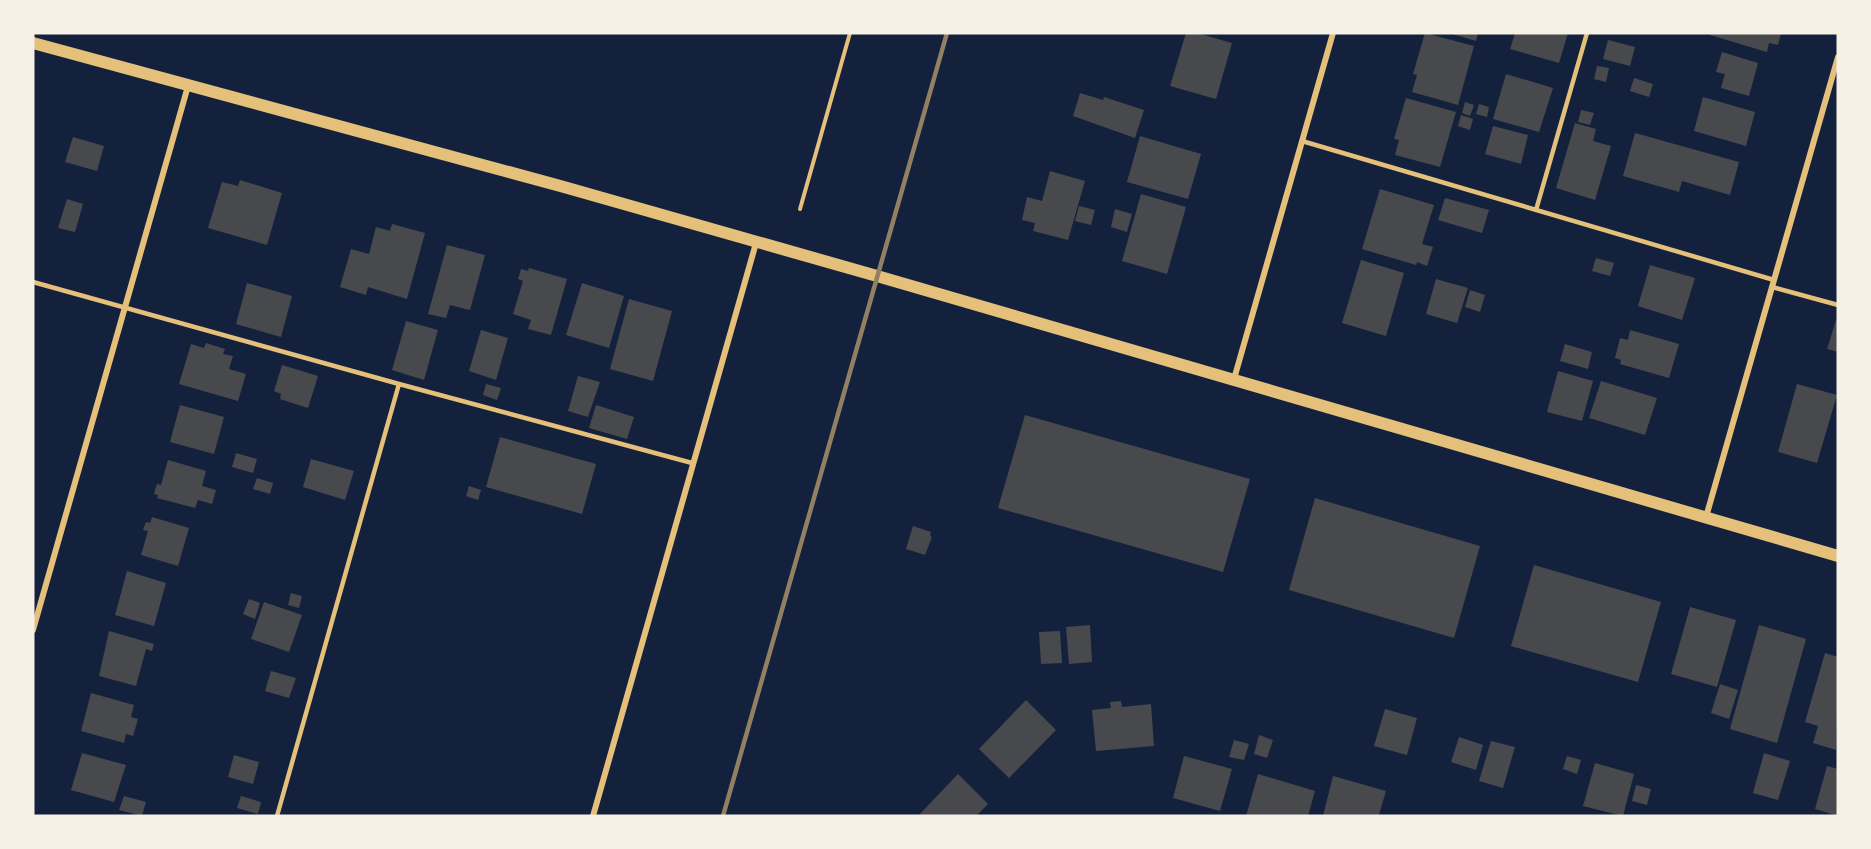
<svg xmlns="http://www.w3.org/2000/svg" width="1871" height="849" font-family="Merriweather,serif">
<style>
.building{fill:#48494c}
.lines{fill:none;stroke-linecap:round;stroke-linejoin:round}
.path{stroke:#e5c07b;stroke-width:4}
.service{stroke:#e5c07b;stroke-width:4.5}
.minor{stroke:#e5c07b;stroke-width:6}
.secondary{stroke:#e5c07b;stroke-width:12}
.rail{stroke:#918062;stroke-width:4.5}
</style>
<rect width="100%" height="100%" fill="#14213d"/>
<path class="building" d="M 1186,33 L 1197,33 L 1232,43 L 1216,99 L 1170,86 Z
M 1425,33 L 1474,46 L 1458,105 L 1412,92 L 1417,75 L 1413,74 Z
M 1449,33 L 1478,33 L 1476,41 Z
M 1515,33 L 1568,33 L 1559,63 L 1510,49 Z
M 1711,33 L 1781,33 L 1778,45 L 1769,43 L 1767,52 L 1710,35 Z
M 1608,40 L 1635,47 L 1630,66 L 1603,59 Z
M 1722,52 L 1758,63 L 1749,96 L 1721,88 L 1725,74 L 1716,72 Z
M 1597,66 L 1609,68 L 1606,82 L 1594,79 Z
M 1506,74 L 1553,88 L 1539,132 L 1493,119 Z
M 1634,78 L 1653,84 L 1649,97 L 1630,91 Z
M 1080,93 L 1103,100 L 1104,97 L 1144,110 L 1135,138 L 1073,116 Z
M 1703,97 L 1755,112 L 1746,146 L 1694,131 Z
M 1406,98 L 1456,112 L 1440,167 L 1395,155 L 1399,140 L 1394,139 Z
M 1465,102 L 1474,105 L 1470,116 L 1462,113 Z
M 1479,104 L 1489,107 L 1487,117 L 1476,114 Z
M 1581,110 L 1594,113 L 1590,125 L 1578,122 Z
M 1461,115 L 1473,119 L 1470,130 L 1458,126 Z
M 1575,123 L 1596,129 L 1593,141 L 1611,146 L 1595,200 L 1556,188 Z
M 1493,126 L 1528,135 L 1521,164 L 1485,154 Z
M 1635,133 L 1739,162 L 1730,195 L 1682,181 L 1679,192 L 1623,176 Z
M 1140,136 L 1201,154 L 1188,199 L 1127,182 Z
M 73,137 L 104,146 L 97,171 L 65,162 Z
M 1050,171 L 1085,181 L 1068,240 L 1033,231 L 1035,223 L 1022,220 L 1027,197 L 1042,201 Z
M 240,180 L 282,193 L 267,245 L 208,228 L 222,182 L 238,186 Z
M 1380,189 L 1434,205 L 1422,244 L 1433,247 L 1427,266 L 1417,262 L 1416,265 L 1362,249 Z
M 1141,194 L 1186,207 L 1167,274 L 1122,261 Z
M 1445,198 L 1489,210 L 1482,233 L 1438,220 Z
M 67,199 L 83,204 L 75,232 L 58,228 Z
M 1079,206 L 1095,210 L 1091,225 L 1075,221 Z
M 1115,209 L 1132,214 L 1127,232 L 1111,227 Z
M 392,224 L 425,233 L 407,299 L 368,287 L 366,295 L 340,287 L 351,249 L 369,254 L 376,227 L 390,231 Z
M 447,245 L 485,255 L 470,310 L 450,305 L 446,318 L 428,314 Z
M 1596,258 L 1614,263 L 1610,276 L 1592,271 Z
M 1361,260 L 1404,273 L 1386,336 L 1342,323 Z
M 1650,265 L 1695,278 L 1682,320 L 1638,306 Z
M 529,268 L 567,279 L 551,335 L 528,329 L 531,320 L 513,314 L 523,281 L 518,279 L 521,269 L 528,271 Z
M 1436,279 L 1468,288 L 1457,323 L 1426,314 Z
M 247,283 L 292,296 L 281,337 L 236,324 Z
M 582,283 L 624,296 L 609,348 L 566,335 Z
M 1470,290 L 1485,295 L 1480,312 L 1465,307 Z
M 629,299 L 672,311 L 653,381 L 610,369 Z
M 1838,314 L 1838,352 L 1827,349 Z
M 406,321 L 438,330 L 424,380 L 392,370 Z
M 481,330 L 508,338 L 496,380 L 469,371 Z
M 1630,330 L 1679,344 L 1669,378 L 1620,364 L 1621,360 L 1615,358 L 1620,338 L 1628,340 Z
M 206,343 L 225,349 L 223,354 L 233,356 L 229,369 L 246,374 L 238,401 L 179,384 L 191,344 L 204,348 Z
M 1565,344 L 1592,352 L 1588,369 L 1560,361 Z
M 282,365 L 318,376 L 308,408 L 280,399 L 281,394 L 274,391 Z
M 1558,371 L 1593,381 L 1582,421 L 1547,412 Z
M 578,376 L 600,382 L 588,417 L 568,411 Z
M 1601,381 L 1657,398 L 1645,435 L 1589,418 Z
M 486,384 L 501,388 L 497,400 L 483,395 Z
M 1797,384 L 1837,395 L 1817,463 L 1778,452 Z
M 180,405 L 224,417 L 214,454 L 170,442 Z
M 596,405 L 634,417 L 627,439 L 589,428 Z
M 1025,415 L 1250,479 L 1223,572 L 998,508 Z
M 500,437 L 596,464 L 582,514 L 486,487 Z
M 236,453 L 257,459 L 253,473 L 232,467 Z
M 311,459 L 354,471 L 345,500 L 303,487 Z
M 168,460 L 206,471 L 202,486 L 216,490 L 212,504 L 198,500 L 195,508 L 157,498 L 158,495 L 154,494 L 157,484 L 161,485 Z
M 257,478 L 273,483 L 270,494 L 253,489 Z
M 469,486 L 481,490 L 478,500 L 466,496 Z
M 1315,498 L 1480,546 L 1454,638 L 1289,590 Z
M 152,517 L 189,528 L 178,566 L 141,555 L 148,531 L 143,530 L 146,522 L 150,523 Z
M 913,526 L 931,532 L 930,536 L 932,537 L 925,555 L 906,549 Z
M 1534,565 L 1661,602 L 1638,682 L 1511,646 Z
M 127,571 L 166,583 L 154,626 L 115,615 Z
M 291,593 L 302,596 L 299,608 L 288,605 Z
M 249,599 L 260,603 L 255,619 L 243,614 Z
M 264,602 L 302,615 L 289,652 L 251,639 Z
M 1690,607 L 1736,620 L 1717,687 L 1671,674 Z
M 1090,625 L 1092,662 L 1069,664 L 1066,627 Z
M 1759,625 L 1806,639 L 1777,743 L 1730,729 Z
M 109,631 L 154,644 L 152,651 L 146,649 L 136,686 L 99,676 Z
M 1060,631 L 1062,663 L 1041,664 L 1039,632 Z
M 1825,653 L 1838,657 L 1836,750 L 1813,743 L 1818,726 L 1805,722 Z
M 271,671 L 296,678 L 289,698 L 265,691 Z
M 1720,684 L 1738,690 L 1729,719 L 1711,713 Z
M 91,693 L 134,705 L 131,717 L 138,719 L 133,736 L 126,734 L 124,743 L 81,731 Z
M 1026,700 L 1056,730 L 1009,778 L 979,749 Z
M 1121,701 L 1122,707 L 1151,704 L 1154,746 L 1096,751 L 1092,710 L 1111,708 L 1110,702 Z
M 1385,709 L 1417,718 L 1407,755 L 1374,746 Z
M 1259,735 L 1273,740 L 1267,758 L 1254,754 Z
M 1459,737 L 1483,745 L 1476,770 L 1451,762 Z
M 1234,740 L 1249,744 L 1244,760 L 1229,757 Z
M 1491,741 L 1515,747 L 1503,788 L 1479,781 Z
M 82,753 L 126,765 L 114,802 L 71,790 Z
M 1764,753 L 1790,761 L 1778,800 L 1753,793 Z
M 234,755 L 259,762 L 253,784 L 228,777 Z
M 1184,756 L 1232,769 L 1220,811 L 1173,798 Z
M 1567,756 L 1581,760 L 1577,774 L 1563,769 Z
M 1595,763 L 1634,774 L 1623,816 L 1583,806 Z
M 1827,766 L 1838,769 L 1838,816 L 1815,809 Z
M 958,774 L 988,804 L 976,816 L 918,816 Z
M 1258,774 L 1315,791 L 1308,816 L 1246,816 Z
M 1333,776 L 1386,791 L 1379,815 L 1323,816 Z
M 1636,785 L 1651,789 L 1647,805 L 1632,801 Z
M 124,796 L 146,802 L 142,816 L 119,810 Z
M 241,796 L 261,802 L 258,814 L 237,808 Z"/>
<g class="lines">
<path class="path" d="M 800,209 L 850,33"/>
<path class="service" d="M 1302,141 L 1774,280
M 1536,210 L 1587,33
M 33,282 L 399,384
M 1772,287 L 1838,305
M 277,816 L 399,384 L 692,463"/>
<path class="minor" d="M 1234,379 L 1333,33
M 1706,517 L 1838,57
M 33,630 L 188,86
M 593,816 L 756,243"/>
<path class="secondary" d="M 33,43 L 564,187 L 877,276 L 1838,556"/>
<path class="rail" d="M 723,816 L 947,33"/>
</g>
<rect width="1871" height="849" fill="none" stroke="#f6f1e7" stroke-width="69"/>
</svg>
